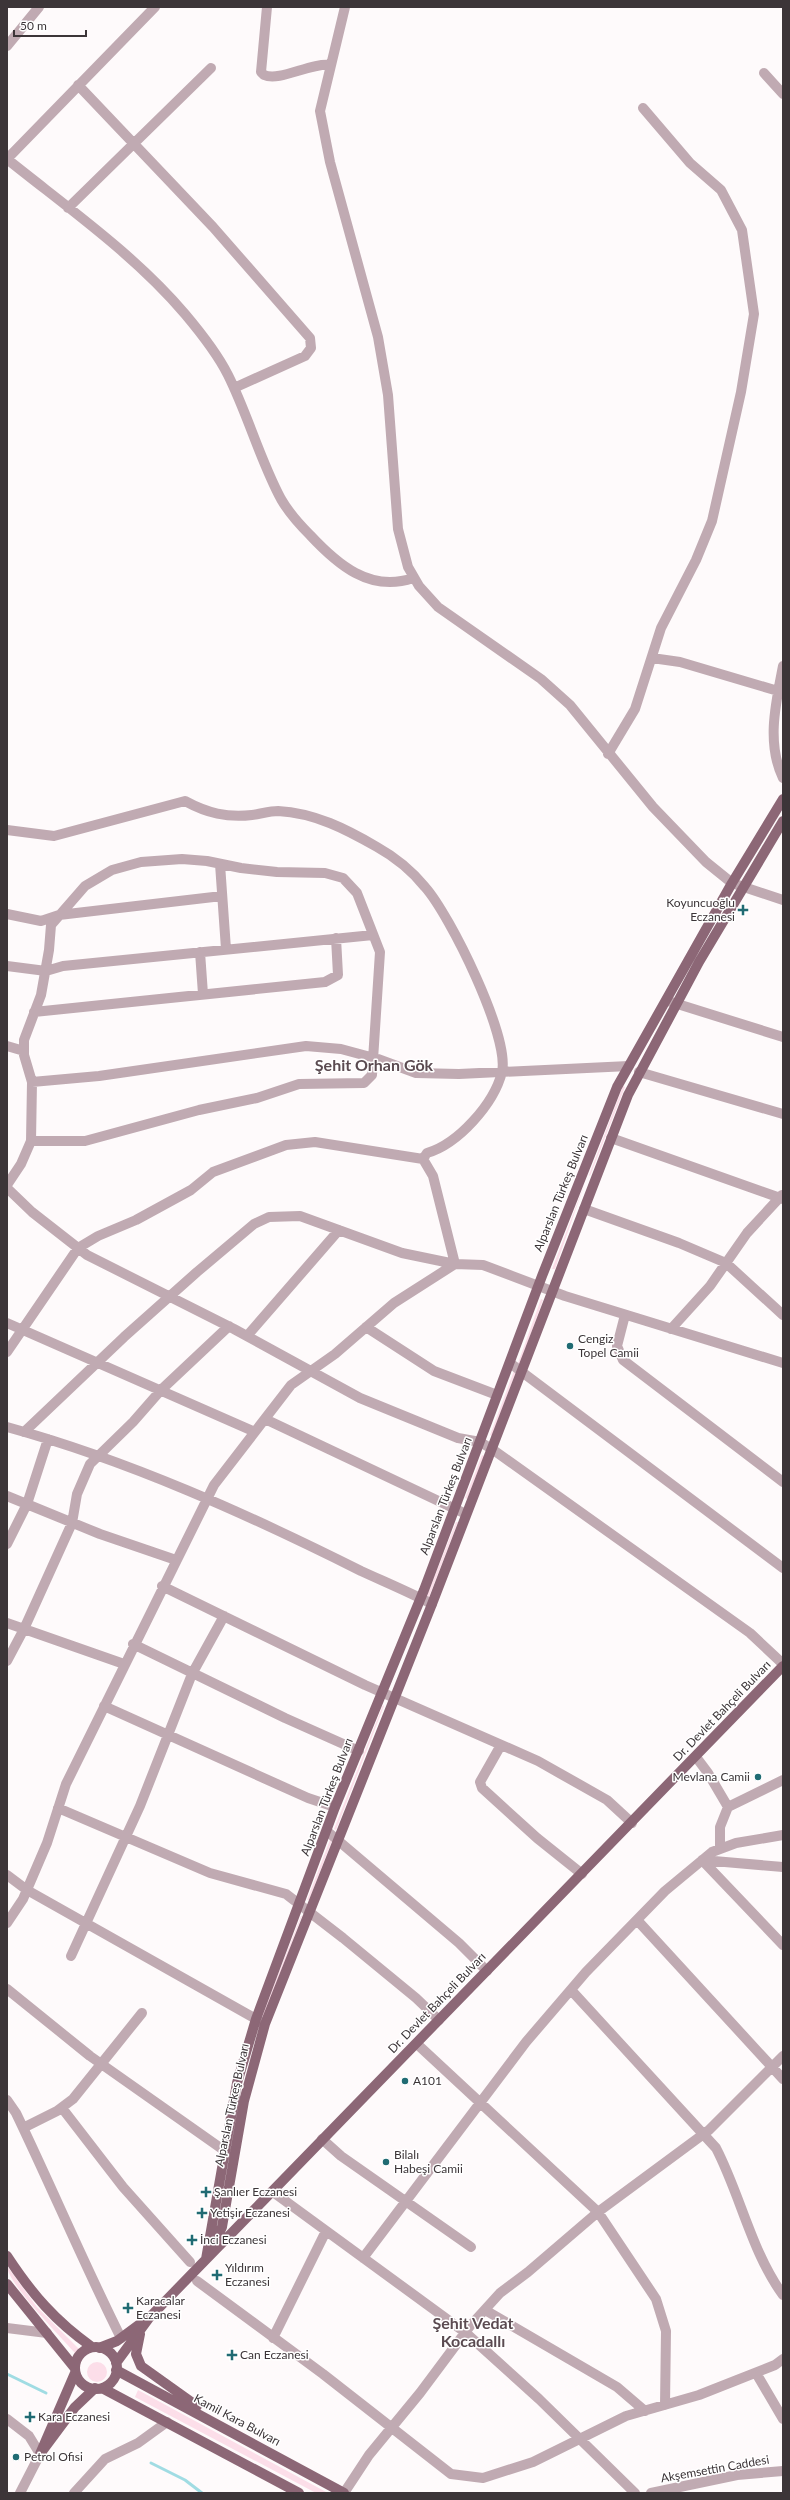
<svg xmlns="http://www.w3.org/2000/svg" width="790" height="2500" font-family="Lato,sans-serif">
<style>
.grass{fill:#fcdee9}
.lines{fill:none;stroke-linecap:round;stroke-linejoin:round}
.stream{stroke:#a0dce3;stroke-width:3}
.minor{stroke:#c0aab2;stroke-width:10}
.major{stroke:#8c6776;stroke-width:10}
.poi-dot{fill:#206b73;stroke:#fff;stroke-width:1.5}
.labels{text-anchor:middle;stroke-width:3;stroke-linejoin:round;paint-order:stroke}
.poi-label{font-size:12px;fill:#3c3538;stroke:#fff;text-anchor:start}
.street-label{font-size:12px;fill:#3c3538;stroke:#fff}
.district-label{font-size:16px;font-weight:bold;fill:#5b4b51;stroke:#fff}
</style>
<rect width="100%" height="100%" fill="#fefafb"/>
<path class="grass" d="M 623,1086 L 625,1087 L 590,1176 L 589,1175 Z
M 585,1183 L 555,1269 L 552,1269 Z
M 541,1299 L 543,1300 L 520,1364 L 518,1363 Z
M 515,1368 L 517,1369 L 492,1436 L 490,1435 Z
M 482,1455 L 484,1456 L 467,1499 L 465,1498 Z
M 456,1522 L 458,1522 L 429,1597 L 427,1596 Z
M 383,1705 L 384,1706 L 336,1830 L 334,1829 Z
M 331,1837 L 333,1838 L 309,1900 L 307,1900 Z
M 301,1916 L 302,1916 L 264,2017 L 262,2016 Z
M 7,2266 L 37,2307 L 79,2349 L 75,2353 C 62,2338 7,2283 7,2266 Z
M87 2372a10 10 0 1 1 20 0a10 10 0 1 1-20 0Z
M 138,2390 L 328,2493 L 316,2493 L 135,2397 Z"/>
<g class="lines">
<path class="stream" d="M 7,2374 L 46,2393
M 151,2463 L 185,2480 L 202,2493"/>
<path class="minor" d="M 267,7 L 261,72 L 264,75 C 280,82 311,62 331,65
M 345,7 L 320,111 L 330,162 L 378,337 L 388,395 L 398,529 L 408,567 L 419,586 L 438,607 L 541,679 L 570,705 L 653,807 L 706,862 L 732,883 L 783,900
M 7,46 L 39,7
M 764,73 L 783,94
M 78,85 L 213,227 L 310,338 L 311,348 L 305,356 L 234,388
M 7,159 C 68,208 135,255 185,314 C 201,333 217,353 228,375 C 248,415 260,460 281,499 C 289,513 299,524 310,535 C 337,564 370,593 413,578
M 7,159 L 155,7
M 68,208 L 211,68
M 652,658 L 680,662 L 778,691
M 783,666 C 776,702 766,743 783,778
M 608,754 L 635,709 L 661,628 L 696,560 L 712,521 L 741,392 L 754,314 L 742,230 L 721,190 L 690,163 L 643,108
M 7,830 L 54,836 L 185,801 C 207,813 227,818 252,815 C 260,814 270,811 278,811 C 315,813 346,829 377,847 C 395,857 412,871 425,887 C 450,915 510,1037 502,1072 C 494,1104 458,1144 427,1153 L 423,1159 L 433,1176 L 455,1264 L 402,1253 L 300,1216 L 269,1217 L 254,1224 L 197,1272 L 124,1337 L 24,1432
M 220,864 L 226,949
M 7,914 L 41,921 L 59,915 L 222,896
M 200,952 L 203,994
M 7,966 L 46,971 L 63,966 L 373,935
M 668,1001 L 783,1037
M 34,1012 L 325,982 L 338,975 L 336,938
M 7,1046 L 24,1051
M 639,1072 L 783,1114
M 32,1082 L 99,1076 L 306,1046 L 341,1049 L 378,1059 L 416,1073 L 459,1074 L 629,1066
M 611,1138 L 783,1199
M 7,1185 L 21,1164 L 31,1141 L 32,1082 L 24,1055 L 24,1040 L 41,995 L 49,950 L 51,925 L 85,886 L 112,870 L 141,862 L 182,859 L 207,861 L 241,868 L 277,872 L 325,873 L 343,878 L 357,893 L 380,952 L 372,1075 L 364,1083 L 299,1084 L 257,1098 L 199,1110 L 85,1141 L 31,1141
M 7,1188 L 32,1212 L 87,1255 L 234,1329 L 360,1398 L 458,1438 L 480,1442 L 492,1449 L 750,1633 L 783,1664
M 584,1209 L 679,1243 L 726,1263 L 783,1315
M 625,1315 L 617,1346 L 623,1360 L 783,1482
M 7,1323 L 255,1432
M 366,1327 L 434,1371 L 497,1395
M 671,1329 L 710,1286 L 747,1233 L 782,1195
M 247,1336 L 339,1230
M 7,1352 L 78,1248 L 98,1236 L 136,1220 L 191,1190 L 213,1172 L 286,1145 L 315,1142 L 423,1159
M 510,1363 L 783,1568
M 265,1419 L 466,1514
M 7,1427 C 130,1461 247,1514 361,1571 C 385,1582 409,1592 432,1604
M 7,1496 L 100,1534 L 176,1560
M 7,1544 L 27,1504 L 48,1439
M 162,1586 L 365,1685 L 538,1761 L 607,1800 L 632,1823
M 7,1623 L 124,1664
M 133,1644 L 285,1718 L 359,1751
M 7,1661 L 24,1629 L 72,1523 L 77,1494 L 90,1464 L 133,1422 L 161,1390 L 229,1326
M 104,1706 L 308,1798 L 335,1807
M 501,1745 L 480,1782 L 482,1788 L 537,1838 L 582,1874
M 696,1757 L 708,1773 L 728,1807 L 720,1827 L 720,1849
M 728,1807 L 783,1780
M 58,1808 L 210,1873 L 286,1894 L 343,1938 L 416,1998 L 439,2020
M 328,1832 L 459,1943 L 487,1971
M 702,1860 L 783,1945
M 702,1860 L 783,1867
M 7,1875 L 27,1890 L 263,2023
M 637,1920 L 783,2079
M 7,1923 L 23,1899 L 47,1843 L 66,1784 L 214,1485 L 291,1385 L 335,1354 L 394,1303 L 455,1264 L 483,1265 L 565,1296 L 783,1363
M 71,1956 L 140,1806 L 192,1674 L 224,1616
M 7,1989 L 90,2056 L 232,2156
M 571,1990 L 716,2148 C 740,2194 752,2253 783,2295
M 417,2044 L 598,2212 L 656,2299 L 666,2331 L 665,2405
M 7,2100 L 16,2113 C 52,2188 84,2264 121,2338
M 62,2108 L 123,2187 L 190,2262
M 23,2128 L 57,2111 L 73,2099 L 142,2013
M 322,2139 L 341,2156 L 471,2247
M 273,2192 L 466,2333 L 539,2399 L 635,2493
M 363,2258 L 526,2042 L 586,1972 L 665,1891 L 712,1852 L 736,1843 L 783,1835
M 197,2281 L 323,2374 L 451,2474 L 483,2478 L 533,2462 L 626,2416 L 699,2395 L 775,2365 L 783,2359
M 485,2310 L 617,2387 L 645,2411
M 7,2328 L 47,2333
M 273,2338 L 326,2231
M 756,2373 L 783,2419
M 7,2419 L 29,2436 L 40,2454 L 20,2493
M 74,2493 L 105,2459 L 138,2443 L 167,2422
M 344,2493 L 369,2455 L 420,2393 L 470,2326 L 500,2293 L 528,2272 L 598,2212 L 709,2130 L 783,2056
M 651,2493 L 737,2475 L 783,2471"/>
<path class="major" d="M 210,2252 L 222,2227 L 244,2101 L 265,2024 L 432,1604 L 628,1095 L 699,962 L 783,821
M 7,2256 C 32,2294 55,2321 92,2347
M 206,2259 L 237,2083 L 256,2019 L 335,1807 L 424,1590 L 542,1276 L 617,1087 L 732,883 L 783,799
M 7,2284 L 74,2367
M 140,2334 L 136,2354 L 141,2366 L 197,2406
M75 2368a21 21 0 1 1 42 0a21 21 0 1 1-42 0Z
M 99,2348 L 117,2341 L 144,2321
M 116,2363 L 149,2318 L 783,1666
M 116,2370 L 344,2493
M 75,2373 L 40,2454 L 75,2407 L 95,2388
M 102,2388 L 299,2493"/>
</g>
<g class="poi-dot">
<path d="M741 904h4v4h4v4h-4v4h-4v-4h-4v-4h4z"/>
<circle cx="570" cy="1346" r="4"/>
<circle cx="758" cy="1777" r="4"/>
<circle cx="405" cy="2081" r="4"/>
<circle cx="386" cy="2162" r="4"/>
<path d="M204 2186h4v4h4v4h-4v4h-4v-4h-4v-4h4z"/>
<path d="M200 2207h4v4h4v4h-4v4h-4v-4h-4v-4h4z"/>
<path d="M190 2234h4v4h4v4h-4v4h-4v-4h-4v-4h4z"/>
<path d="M215 2269h4v4h4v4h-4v4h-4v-4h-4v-4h4z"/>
<path d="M126 2302h4v4h4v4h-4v4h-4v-4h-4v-4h4z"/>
<path d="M230 2349h4v4h4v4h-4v4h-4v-4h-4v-4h4z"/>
<path d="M28 2411h4v4h4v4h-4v4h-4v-4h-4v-4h4z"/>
<circle cx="16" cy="2457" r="4"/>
</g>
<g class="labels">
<g class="poi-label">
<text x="735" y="907" text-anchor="end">Koyuncuoğlu<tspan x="735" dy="14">Eczanesi</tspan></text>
<text x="578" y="1343">Cengiz<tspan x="578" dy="14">Topel Camii</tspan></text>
<text x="750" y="1781" text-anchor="end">Mevlana Camii</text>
<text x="413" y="2085">A101</text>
<text x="394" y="2159">Bilalı<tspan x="394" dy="14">Habeşi Camii</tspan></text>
<text x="214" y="2196">Şanlıer Eczanesi</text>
<text x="210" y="2217">Yetişir Eczanesi</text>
<text x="200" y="2244">İnci Eczanesi</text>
<text x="225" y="2272">Yıldırım<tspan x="225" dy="14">Eczanesi</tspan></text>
<text x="136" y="2305">Karacalar<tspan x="136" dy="14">Eczanesi</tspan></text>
<text x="240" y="2359">Can Eczanesi</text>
<text x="38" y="2421">Kara Eczanesi</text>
<text x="24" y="2461">Petrol Ofisi</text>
</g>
<g class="street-label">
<text transform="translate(561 1193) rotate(-68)" y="4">Alparslan Türkeş Bulvarı</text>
<text transform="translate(446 1496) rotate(-69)" y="4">Alparslan Türkeş Bulvarı</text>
<text transform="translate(722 1711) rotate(-46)" y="4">Dr. Devlet Bahçeli Bulvarı</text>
<text transform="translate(327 1797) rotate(-69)" y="4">Alparslan Türkeş Bulvarı</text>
<text transform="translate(437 2003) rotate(-46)" y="4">Dr. Devlet Bahçeli Bulvarı</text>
<text transform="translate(232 2105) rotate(-78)" y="4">Alparslan Türkeş Bulvarı</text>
<text transform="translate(237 2420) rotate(28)" y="4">Kamil Kara Bulvarı</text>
<text transform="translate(715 2469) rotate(-10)" y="4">Akşemsettin Caddesi</text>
</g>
<g class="district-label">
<text x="374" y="1071">Şehit Orhan Gök</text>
<text x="473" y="2329">Şehit Vedat<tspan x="473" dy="18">Kocadallı</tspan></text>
</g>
</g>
<rect width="790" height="2500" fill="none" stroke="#3c3538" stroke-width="16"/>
<path d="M14 30v6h72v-6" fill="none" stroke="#3c3538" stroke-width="2"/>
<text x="20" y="30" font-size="12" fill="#3c3538" stroke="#ffffff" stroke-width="3" paint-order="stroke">50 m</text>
</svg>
